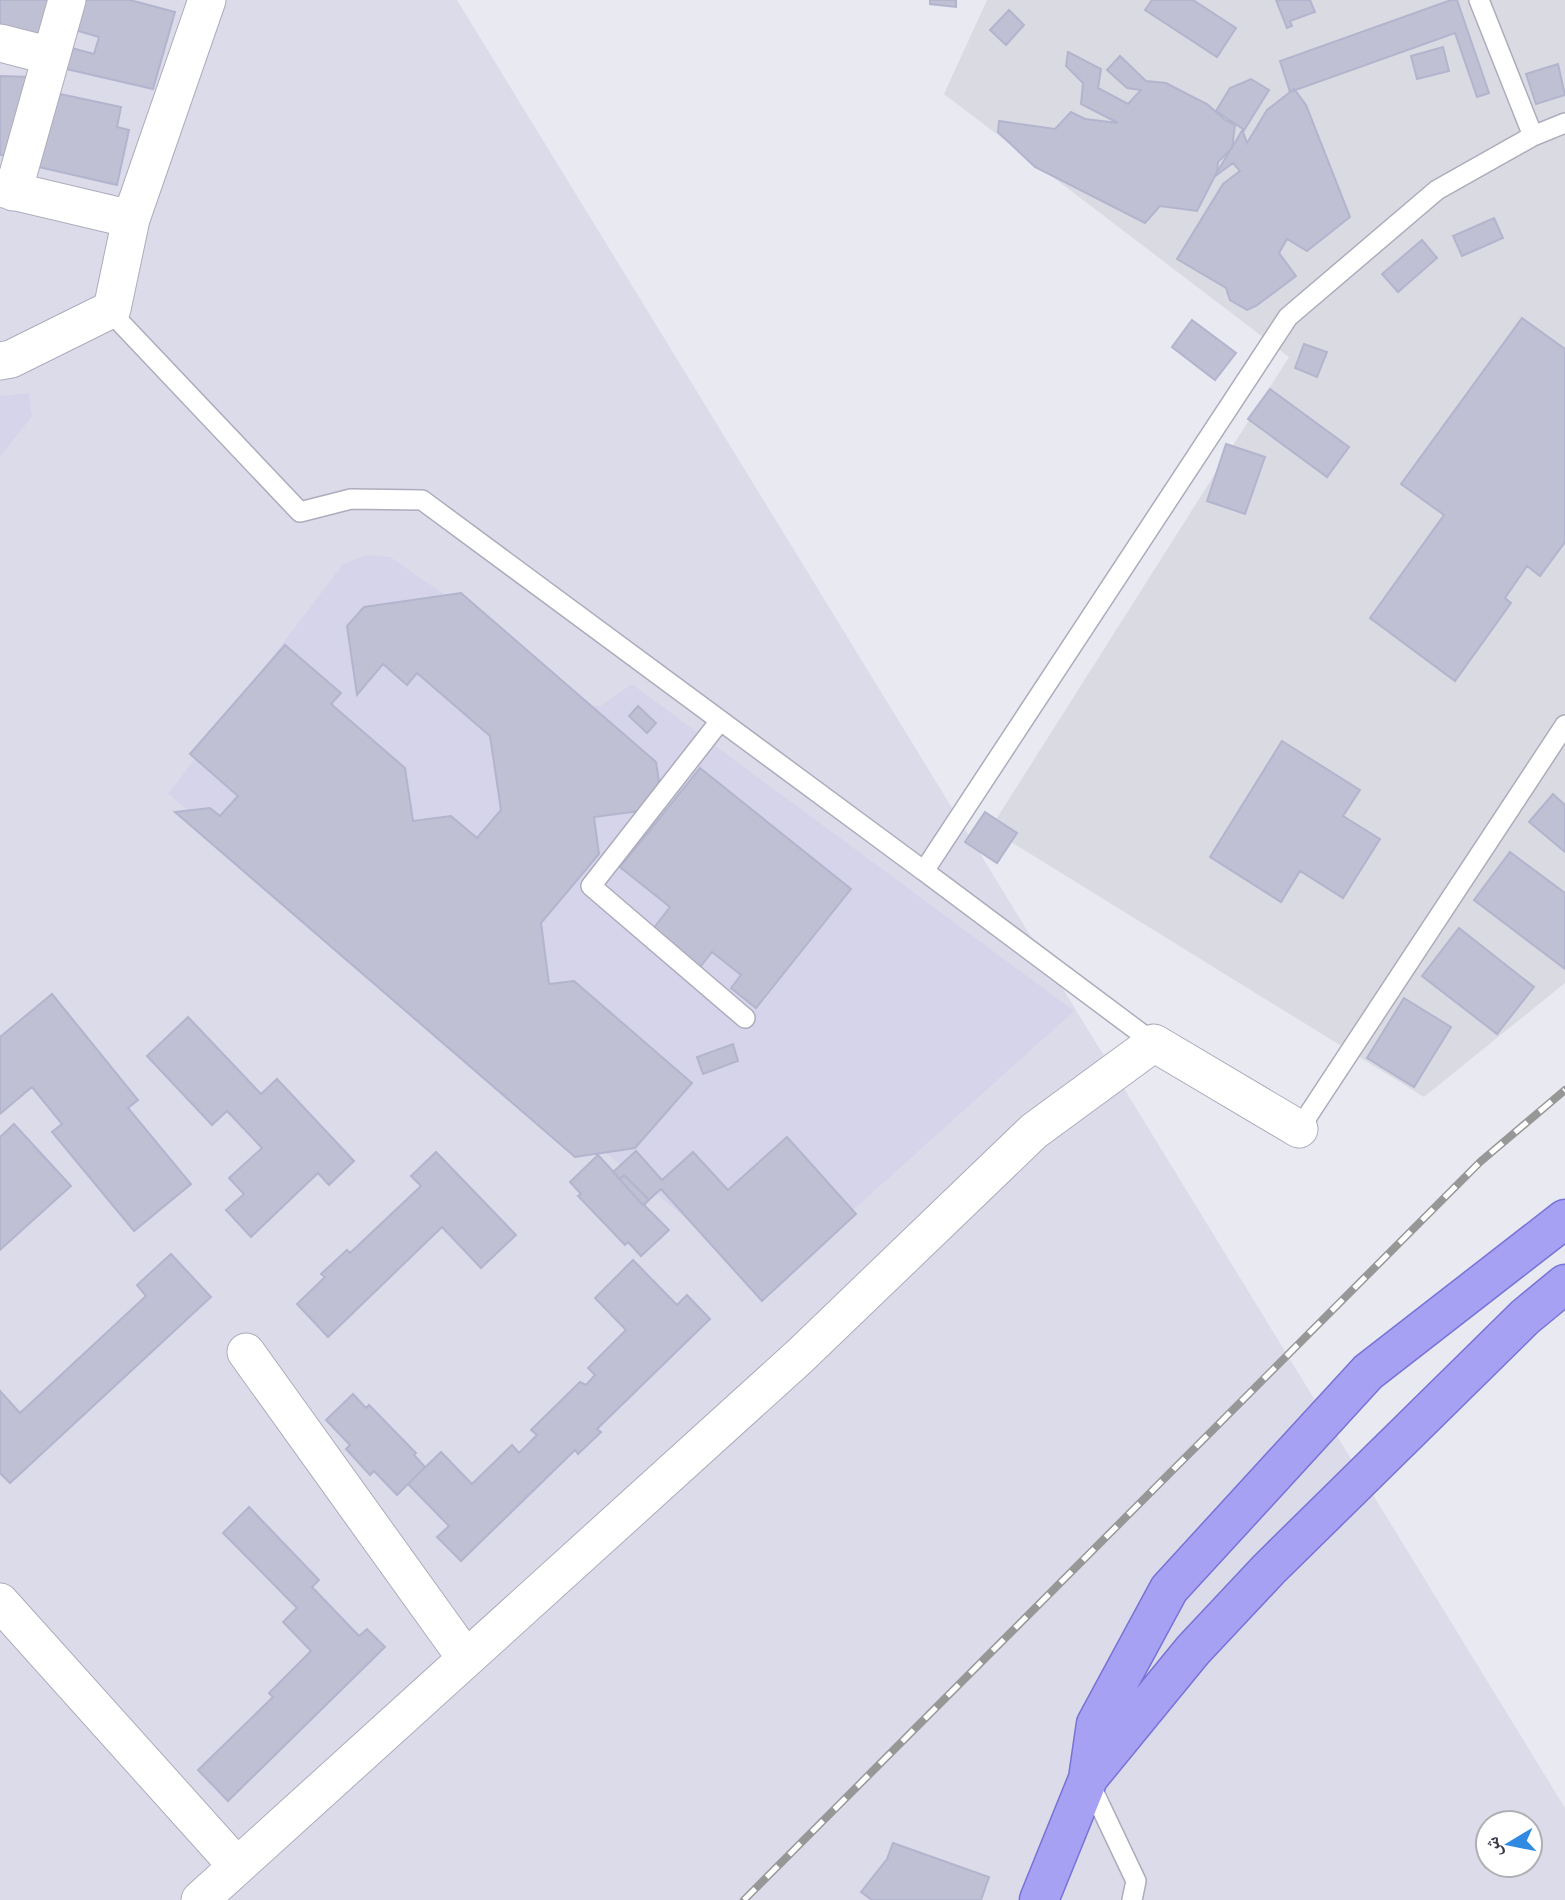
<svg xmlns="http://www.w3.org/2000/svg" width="1565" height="1900" font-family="'PT Sans Narrow','Noto Naskh Arabic',sans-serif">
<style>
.residential{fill:#dcdbea;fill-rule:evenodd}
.industrial{fill:#dadbe2}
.education{fill:#d6d4ea}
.building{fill:#bfc0d3;stroke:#b3b4cd;stroke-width:2}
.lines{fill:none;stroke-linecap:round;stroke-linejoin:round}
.service-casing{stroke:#acacbd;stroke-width:22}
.minor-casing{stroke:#acacbd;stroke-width:39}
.primary-casing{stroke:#7773d7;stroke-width:41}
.service{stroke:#fff;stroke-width:19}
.minor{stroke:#fff;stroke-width:37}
.primary{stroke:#a6a1f3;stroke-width:38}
.rail-casing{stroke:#979797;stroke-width:8}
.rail{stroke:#fff;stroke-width:5;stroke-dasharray:16;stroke-linecap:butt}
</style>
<rect width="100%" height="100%" fill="#e9e9f2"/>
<path class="residential" d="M 0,0 L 457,0 L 1565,1808 L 1565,1900 L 0,1900 ZM 1488,1823 L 1530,1823 L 1530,1865 L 1488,1865 Z"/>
<path class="industrial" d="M 987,0 L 1565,0 L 1565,983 L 1424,1097 L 990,829 L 1289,357 L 944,94 Z"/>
<path class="education" d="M 29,393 L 32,416 L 0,457 L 0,396 Z
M 367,555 L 390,557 L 467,610 L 577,705 L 600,706 L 632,684 L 1074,1011 L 773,1282 L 722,1248 L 168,794 L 343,564 Z"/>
<path class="building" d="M 0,0 L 54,0 L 44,60 L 0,53 Z
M 67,0 L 130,0 L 175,12 L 153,89 L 62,68 L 68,47 L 94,54 L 99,37 L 61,26 Z
M 930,0 L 956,0 L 956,7 L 930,4 Z
M 1152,0 L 1193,0 L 1236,28 L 1217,57 L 1145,10 Z
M 1276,0 L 1310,0 L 1315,12 L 1290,21 L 1292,26 L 1287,28 Z
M 1451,0 L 1457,0 L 1489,93 L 1477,97 L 1455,33 L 1290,92 L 1280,61 Z
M 1009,10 L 1024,25 L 1006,45 L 990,30 Z
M 1443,47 L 1449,71 L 1417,79 L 1411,56 Z
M 1068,52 L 1101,69 L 1098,88 L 1128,104 L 1141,90 L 1127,88 L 1107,70 L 1120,56 L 1146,81 L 1166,83 L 1207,104 L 1225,120 L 1235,125 L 1232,148 L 1218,162 L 1217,172 L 1197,211 L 1160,206 L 1145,223 L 1035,167 L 998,132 L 999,121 L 1055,129 L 1071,112 L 1085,119 L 1118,123 L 1081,104 L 1083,83 L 1066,66 Z
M 1558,64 L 1565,95 L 1536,104 L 1526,74 Z
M 0,76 L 31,77 L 29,156 L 0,155 Z
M 1251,79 L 1269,90 L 1243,132 L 1247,143 L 1267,110 L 1294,89 L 1306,105 L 1350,217 L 1307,251 L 1287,239 L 1279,253 L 1296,276 L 1256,306 L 1247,310 L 1230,300 L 1226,288 L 1177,259 L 1223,184 L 1240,171 L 1233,163 L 1214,177 L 1243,129 L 1216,111 L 1230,88 Z
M 46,91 L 121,107 L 117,127 L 129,130 L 117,185 L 30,165 Z
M 1494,218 L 1503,238 L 1462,256 L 1453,236 Z
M 1422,240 L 1437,258 L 1398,292 L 1382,274 Z
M 1522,318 L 1565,349 L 1565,542 L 1540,576 L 1527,566 L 1505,598 L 1511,603 L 1455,681 L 1370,618 L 1444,515 L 1401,484 Z
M 1192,320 L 1236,353 L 1215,380 L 1172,347 Z
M 1304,344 L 1327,352 L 1317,377 L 1295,368 Z
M 1270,389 L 1349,447 L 1327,477 L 1248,419 Z
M 1226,444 L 1265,457 L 1245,514 L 1207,501 Z
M 461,593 L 656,762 L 663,808 L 594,817 L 599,854 L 541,923 L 549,984 L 574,981 L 692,1083 L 635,1148 L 575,1157 L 175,812 L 210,808 L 220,816 L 238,796 L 190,754 L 285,645 L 341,693 L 331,704 L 405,768 L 413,821 L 451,816 L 477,838 L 501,810 L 490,736 L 417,673 L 407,685 L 383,664 L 357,695 L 347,626 L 364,607 Z
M 638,706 L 656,723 L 647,733 L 629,716 Z
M 1282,741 L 1360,790 L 1343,816 L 1380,839 L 1343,898 L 1300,871 L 1281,902 L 1210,857 Z
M 700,768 L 851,889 L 756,1008 L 731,988 L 741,975 L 712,952 L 693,976 L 646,938 L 670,907 L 620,867 Z
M 1553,794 L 1565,805 L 1565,852 L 1529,822 Z
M 985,812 L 1017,833 L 997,863 L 965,842 Z
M 1510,852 L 1565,893 L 1565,969 L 1474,900 Z
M 1459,928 L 1534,987 L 1497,1034 L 1422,976 Z
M 52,994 L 138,1100 L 128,1108 L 191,1184 L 134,1231 L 52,1132 L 62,1124 L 32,1087 L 0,1114 L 0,1037 Z
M 1404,998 L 1451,1027 L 1414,1087 L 1367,1058 Z
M 188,1017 L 261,1094 L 277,1079 L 354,1161 L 329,1185 L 318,1173 L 251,1237 L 226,1210 L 244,1194 L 229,1178 L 262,1148 L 227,1111 L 212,1125 L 147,1056 Z
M 733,1044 L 738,1061 L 703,1074 L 697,1057 Z
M 14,1124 L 71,1186 L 0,1250 L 0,1137 Z
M 787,1137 L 856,1214 L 762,1301 L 661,1189 L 643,1205 L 613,1172 L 636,1151 L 662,1180 L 693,1152 L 728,1190 Z
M 436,1152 L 516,1235 L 481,1268 L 442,1227 L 328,1337 L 297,1304 L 325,1277 L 321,1274 L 347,1250 L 350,1253 L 421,1186 L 411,1176 Z
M 598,1155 L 620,1179 L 624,1175 L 649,1200 L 644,1205 L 669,1230 L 641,1256 L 628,1242 L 625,1245 L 578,1196 L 581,1194 L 570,1182 Z
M 171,1254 L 211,1297 L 10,1483 L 0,1473 L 0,1391 L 20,1413 L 146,1296 L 137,1285 Z
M 633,1260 L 677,1305 L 687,1295 L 710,1319 L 597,1429 L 601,1432 L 578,1454 L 575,1450 L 461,1561 L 437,1537 L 449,1526 L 408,1484 L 441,1452 L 472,1484 L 512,1445 L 519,1453 L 537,1435 L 531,1430 L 580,1382 L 586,1385 L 595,1375 L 588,1368 L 626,1330 L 595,1298 Z
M 353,1394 L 366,1408 L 369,1405 L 416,1453 L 414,1455 L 425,1467 L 397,1495 L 374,1471 L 370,1475 L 346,1449 L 350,1445 L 326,1420 Z
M 249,1507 L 319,1580 L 312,1587 L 359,1636 L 367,1629 L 385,1647 L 228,1801 L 198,1770 L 273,1697 L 269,1693 L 311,1651 L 283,1622 L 297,1608 L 223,1533 Z
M 893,1843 L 989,1877 L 981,1900 L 872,1900 L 861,1892 L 887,1859 Z"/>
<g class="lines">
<defs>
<path id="service" d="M 1479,0 L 1533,136
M 112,309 L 119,321 L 300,512 L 351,499 L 422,500 L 924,871
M 720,721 L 591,886 L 745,1018
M 1154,1043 L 924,871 L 1288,317 L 1437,190 L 1533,136 L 1565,123
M 1299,1129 L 1565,725
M 1088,1780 L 1136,1881 L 1132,1900"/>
<path id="minor" d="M 0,43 L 51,56
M 0,188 L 131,219
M 13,192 L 67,0
M 0,361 L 11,359 L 112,309 L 131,219 L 207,0
M 246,1352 L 465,1657
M 0,1602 L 237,1866
M 200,1900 L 800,1356 L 1034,1131 L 1154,1043 L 1299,1129"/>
<path id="primary" d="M 1089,1777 L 1193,1650 L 1269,1569 L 1525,1317 L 1565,1284
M 1039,1900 L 1088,1779 L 1096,1724 L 1169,1589 L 1368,1372 L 1565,1219"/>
</defs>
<use href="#service" class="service-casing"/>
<use href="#minor" class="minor-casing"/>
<use href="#primary" class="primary-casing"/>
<use href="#service" class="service"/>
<use href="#minor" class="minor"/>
<use href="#primary" class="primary"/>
<defs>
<path id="rail" d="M 744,1900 L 1480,1162 L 1565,1090"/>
</defs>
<use href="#rail" class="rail-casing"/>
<use href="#rail" class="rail"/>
</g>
<g transform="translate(1509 1844) rotate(260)"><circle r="33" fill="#ffffff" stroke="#afb0b5" stroke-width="2"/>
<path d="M0-5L12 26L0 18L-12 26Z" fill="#308ae2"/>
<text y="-10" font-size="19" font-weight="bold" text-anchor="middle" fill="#383945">ش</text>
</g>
</svg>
